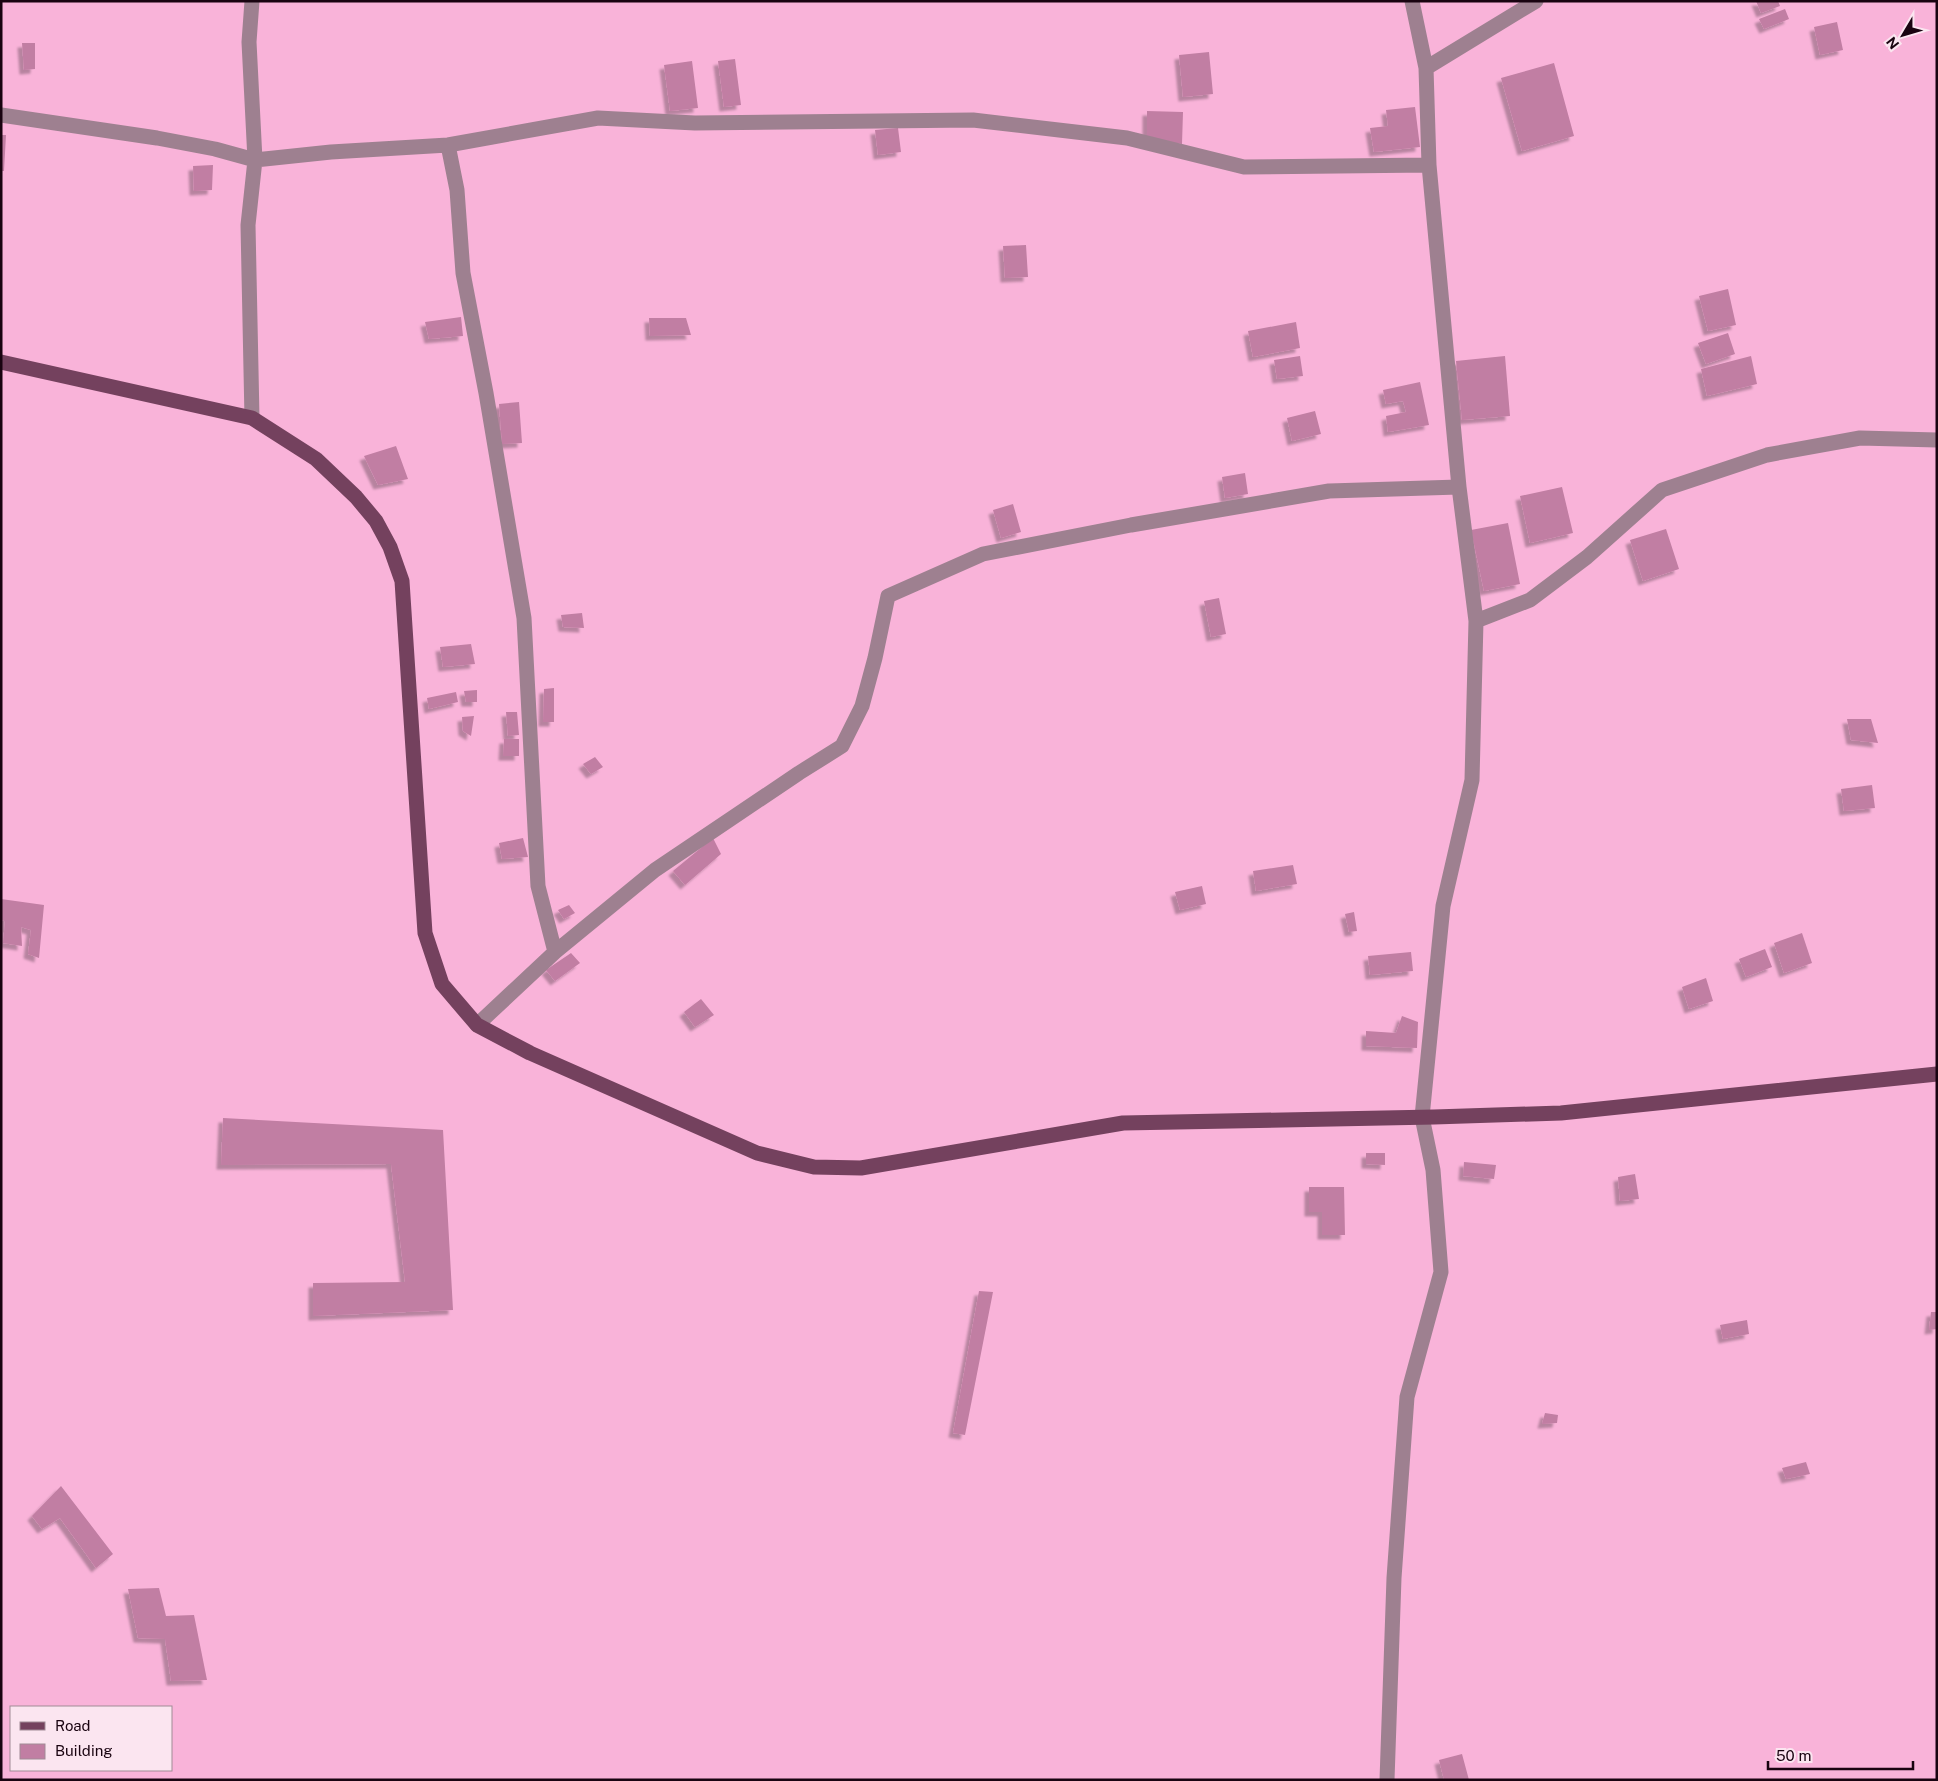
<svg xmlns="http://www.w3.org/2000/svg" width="1938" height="1781" font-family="'Public Sans',sans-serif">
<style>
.building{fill:#c17ea3;filter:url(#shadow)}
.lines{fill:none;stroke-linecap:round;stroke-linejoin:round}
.minor{stroke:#9e8090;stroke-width:15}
.major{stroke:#74415e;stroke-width:15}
</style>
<defs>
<filter id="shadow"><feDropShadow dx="-4.5" dy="4.5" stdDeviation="1" flood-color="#0004"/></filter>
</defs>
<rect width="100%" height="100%" fill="#f9b3d9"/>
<path class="building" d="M 1756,1 L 1778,1 L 1780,6 L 1761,13 Z
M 1785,9 L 1789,19 L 1764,29 L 1759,19 Z
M 1837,22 L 1843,50 L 1820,55 L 1814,27 Z
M 22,43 L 35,43 L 35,69 L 24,70 Z
M 1209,52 L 1213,94 L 1183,97 L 1179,55 Z
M 735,59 L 741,105 L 724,107 L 718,61 Z
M 692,61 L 698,108 L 670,111 L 664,65 Z
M 1554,63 L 1574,136 L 1522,151 L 1501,78 Z
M 1415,107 L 1420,147 L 1374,152 L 1370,128 L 1388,126 L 1386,110 Z
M 1147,111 L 1183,112 L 1182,144 L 1147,140 Z
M 898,128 L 901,152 L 878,155 L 875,130 Z
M 1,135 L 6,135 L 4,171 L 1,171 Z
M 213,165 L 212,190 L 194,191 L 193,166 Z
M 1026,245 L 1028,277 L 1005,278 L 1003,246 Z
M 1728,289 L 1736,325 L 1708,331 L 1699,296 Z
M 461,317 L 463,336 L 429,339 L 425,322 Z
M 649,318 L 686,318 L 691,335 L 650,336 Z
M 1296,322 L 1300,348 L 1253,357 L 1248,331 Z
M 1728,333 L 1735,354 L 1706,364 L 1698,343 Z
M 1300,356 L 1303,376 L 1277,379 L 1274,360 Z
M 1505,356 L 1510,416 L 1462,420 L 1456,361 Z
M 1751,356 L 1757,384 L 1707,396 L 1701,369 Z
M 1420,382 L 1429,425 L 1388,432 L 1386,416 L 1406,412 L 1403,401 L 1386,404 L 1383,390 Z
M 519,402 L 522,443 L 502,444 L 499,404 Z
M 1315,411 L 1321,434 L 1292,441 L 1287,418 Z
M 396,446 L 408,479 L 378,485 L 364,456 Z
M 1245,473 L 1248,494 L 1225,498 L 1222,477 Z
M 1562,487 L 1573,533 L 1530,543 L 1520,496 Z
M 1013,504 L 1021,532 L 1001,538 L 993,510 Z
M 1508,523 L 1520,584 L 1484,591 L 1471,530 Z
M 1666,529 L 1679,569 L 1643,581 L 1630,540 Z
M 1219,598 L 1226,634 L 1211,637 L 1204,601 Z
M 582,613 L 584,628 L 563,627 L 561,615 Z
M 471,644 L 475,664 L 443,667 L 440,647 Z
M 554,688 L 554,722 L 543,722 L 544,689 Z
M 477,690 L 477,702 L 466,702 L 464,691 Z
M 456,692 L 458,702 L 429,709 L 427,698 Z
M 506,712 L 517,712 L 519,735 L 508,736 Z
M 474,716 L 471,736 L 463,731 L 462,717 Z
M 1847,719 L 1871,719 L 1878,743 L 1851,740 Z
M 504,739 L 519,739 L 519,756 L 503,756 Z
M 595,757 L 603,767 L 591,774 L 583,764 Z
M 1872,785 L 1875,808 L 1844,811 L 1841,789 Z
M 523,838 L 528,857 L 502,859 L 499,843 Z
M 713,838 L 721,854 L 685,885 L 673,871 Z
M 1293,865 L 1297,884 L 1256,891 L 1253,871 Z
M 1202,886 L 1206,904 L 1180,910 L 1175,892 Z
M 1,899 L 44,905 L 39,958 L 28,954 L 31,930 L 21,927 L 22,946 L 3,943 L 5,921 L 1,920 Z
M 569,905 L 575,913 L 564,919 L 558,910 Z
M 1354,912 L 1357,931 L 1349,932 L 1345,914 Z
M 1802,933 L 1812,963 L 1784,973 L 1774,943 Z
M 1765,949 L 1772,967 L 1746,977 L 1739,959 Z
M 1411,952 L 1413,971 L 1370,975 L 1368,956 Z
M 571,953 L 580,963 L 555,981 L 546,970 Z
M 1706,978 L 1713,1001 L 1689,1009 L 1682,987 Z
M 701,999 L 714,1015 L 695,1027 L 684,1012 Z
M 1402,1016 L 1418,1022 L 1417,1048 L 1366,1046 L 1366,1031 L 1396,1033 Z
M 223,1118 L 443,1130 L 453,1310 L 313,1316 L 313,1283 L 405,1282 L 391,1164 L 221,1165 Z
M 1366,1153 L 1385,1153 L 1385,1165 L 1366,1164 Z
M 1464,1162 L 1496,1165 L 1494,1179 L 1463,1176 Z
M 1635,1174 L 1639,1199 L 1620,1201 L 1618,1177 Z
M 1309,1187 L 1344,1187 L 1345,1235 L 1322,1235 L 1322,1212 L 1309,1212 Z
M 979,1291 L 993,1292 L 965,1435 L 953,1433 Z
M 1931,1312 L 1937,1312 L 1937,1329 L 1929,1330 Z
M 1747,1320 L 1749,1334 L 1723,1339 L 1720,1325 Z
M 1545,1413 L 1558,1415 L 1557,1423 L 1542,1424 Z
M 1806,1462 L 1810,1474 L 1786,1479 L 1782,1468 Z
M 61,1486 L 113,1554 L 96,1568 L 60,1518 L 42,1529 L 32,1516 Z
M 159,1588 L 166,1616 L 194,1615 L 207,1680 L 171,1681 L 165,1639 L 138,1638 L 128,1589 Z
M 1462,1754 L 1469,1780 L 1444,1780 L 1439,1760 Z"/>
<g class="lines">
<path class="minor" d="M 252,1 L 249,42 L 255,160 L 248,225 L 252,418
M 1426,68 L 1536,1
M 1,115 L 157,138 L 215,149 L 255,160 L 331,152 L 448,145 L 598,118 L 695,123 L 973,120 L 1127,138 L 1244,167 L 1429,165
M 448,145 L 457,190 L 463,273 L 486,393 L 524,618 L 538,886 L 555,952
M 1476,621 L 1530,600 L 1587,557 L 1662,490 L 1767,455 L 1860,438 L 1937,440
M 477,1025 L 555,952 L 655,870 L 799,773 L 842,746 L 862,706 L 875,658 L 888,596 L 983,554 L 1131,525 L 1329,491 L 1459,487
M 1387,1780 L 1394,1578 L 1407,1397 L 1441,1272 L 1433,1170 L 1422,1117 L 1443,906 L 1472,780 L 1476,621 L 1459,487 L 1429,165 L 1426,68 L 1412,1"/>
<path class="major" d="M 1,362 L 252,418 L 316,459 L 356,497 L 376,521 L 390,547 L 402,581 L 425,933 L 442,984 L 477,1025 L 530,1053 L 757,1153 L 814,1167 L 861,1168 L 1123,1123 L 1434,1117 L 1561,1113 L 1937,1074"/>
</g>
<rect width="1938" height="1781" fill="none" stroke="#190310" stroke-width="5"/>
<rect x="10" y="1706" width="162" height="65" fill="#fbe5f0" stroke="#a18b96"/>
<rect x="20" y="1722" width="25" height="8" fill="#74415e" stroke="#a18b96"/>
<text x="55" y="1731" font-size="15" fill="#190310">Road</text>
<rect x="20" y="1744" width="25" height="15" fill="#c17ea3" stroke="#a18b96"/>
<text x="55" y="1756" font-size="15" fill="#190310">Building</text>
<g transform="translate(1903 35) rotate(232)" stroke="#fbe5f0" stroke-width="4" paint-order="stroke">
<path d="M0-4L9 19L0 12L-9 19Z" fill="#190310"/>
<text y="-8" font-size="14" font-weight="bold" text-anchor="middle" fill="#190310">N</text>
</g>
<path d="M1768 1761v8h145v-8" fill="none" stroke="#190310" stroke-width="2.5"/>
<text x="1776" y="1761" font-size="15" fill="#190310" stroke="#fbe5f0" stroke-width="4" paint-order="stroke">50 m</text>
</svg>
